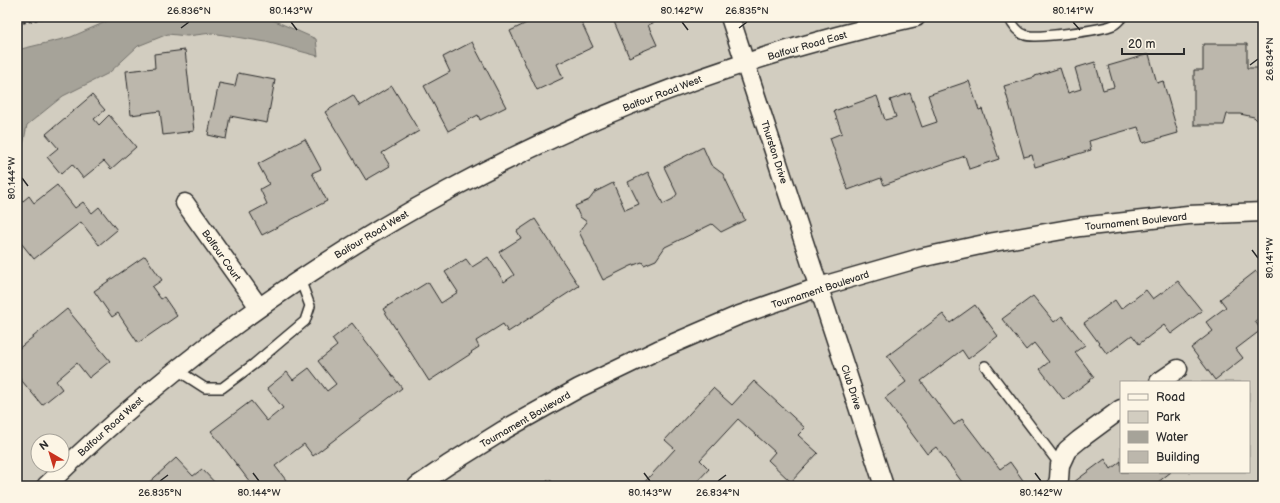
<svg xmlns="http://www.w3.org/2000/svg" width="1280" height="503" font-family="'Balsamiq Sans',sans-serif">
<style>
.green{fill:#d2cdc0;stroke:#7e7c76;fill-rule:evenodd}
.water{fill:#a6a399;stroke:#75736d}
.building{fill:#bcb7ac;stroke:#2b2b2b}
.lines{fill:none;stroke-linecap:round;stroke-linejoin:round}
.service-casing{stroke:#2b2b2b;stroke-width:12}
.minor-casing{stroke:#2b2b2b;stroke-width:21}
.path{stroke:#2b2b2b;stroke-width:2.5;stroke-dasharray:3 3;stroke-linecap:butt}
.service{stroke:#fcf5e5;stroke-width:9}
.minor{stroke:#fcf5e5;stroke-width:18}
.ticks{fill:none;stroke:#2b2b2b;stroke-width:1.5}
.labels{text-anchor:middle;stroke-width:3;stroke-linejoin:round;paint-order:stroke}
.street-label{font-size:10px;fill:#2b2b2b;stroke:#fcf5e5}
.neatline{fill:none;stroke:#2b2b2b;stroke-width:1.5}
.ticks-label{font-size:10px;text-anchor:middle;fill:#2b2b2b}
</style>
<rect width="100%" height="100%" fill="#efe9da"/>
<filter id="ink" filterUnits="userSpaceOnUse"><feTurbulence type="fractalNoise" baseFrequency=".025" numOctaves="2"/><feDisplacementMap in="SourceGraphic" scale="8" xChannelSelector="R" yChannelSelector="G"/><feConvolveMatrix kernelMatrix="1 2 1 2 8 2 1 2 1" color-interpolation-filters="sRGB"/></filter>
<g filter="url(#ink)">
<path class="green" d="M 17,17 L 1263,17 L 1263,486 L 17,486 ZM 1121,382 L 1249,382 L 1249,472 L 1121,472 ZM 38,441 L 62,441 L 62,465 L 38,465 Z"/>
<path class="water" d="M 117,17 L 266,17 L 316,39 L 318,56 L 266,42 L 212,33 L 187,36 L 168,34 L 138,46 L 109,73 L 63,96 L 27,125 L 19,166 L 17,167 L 17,50 L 71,37 Z"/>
<path class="building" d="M 539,17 L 579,17 L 593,47 L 557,64 L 563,78 L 537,90 L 510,31 Z
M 612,17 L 667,17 L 648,25 L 657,45 L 629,57 Z
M 472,42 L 506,107 L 480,120 L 478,115 L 448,131 L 424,86 L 450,72 L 443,57 Z
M 1203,44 L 1247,44 L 1247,68 L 1260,68 L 1260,48 L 1263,48 L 1263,124 L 1261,124 L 1254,117 L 1240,114 L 1227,114 L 1224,125 L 1194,125 L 1194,70 L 1203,70 Z
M 185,50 L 194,131 L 163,135 L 160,111 L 131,115 L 126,71 L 155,68 L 154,54 Z
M 1149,54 L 1157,83 L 1163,81 L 1178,133 L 1143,143 L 1138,127 L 1089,141 L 1091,150 L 1035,167 L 1032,155 L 1024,157 L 1004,86 L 1035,77 L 1035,76 L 1060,68 L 1068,93 L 1081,89 L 1075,68 L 1095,62 L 1103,90 L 1114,87 L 1108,66 Z
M 238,73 L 275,80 L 267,123 L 230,116 L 226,139 L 208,135 L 219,83 L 235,86 Z
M 969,81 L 979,110 L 982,109 L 999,159 L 969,169 L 965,156 L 884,185 L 881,178 L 848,190 L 830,138 L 842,133 L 834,111 L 877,96 L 885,120 L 896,117 L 890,100 L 910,93 L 922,127 L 937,122 L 928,95 Z
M 392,86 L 419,131 L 382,153 L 390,166 L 366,180 L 325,112 L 353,95 L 360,106 Z
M 92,95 L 105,110 L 94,119 L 99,125 L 109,115 L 136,147 L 111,169 L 104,161 L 83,178 L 72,164 L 61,174 L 47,157 L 58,148 L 46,134 Z
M 305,139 L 321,169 L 312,173 L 327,201 L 262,235 L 250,213 L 267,204 L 260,189 L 269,184 L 258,164 Z
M 703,147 L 711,165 L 723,174 L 745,220 L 721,232 L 712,224 L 665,247 L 656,260 L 644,265 L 642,262 L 631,266 L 603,280 L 579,232 L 587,222 L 580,217 L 575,206 L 589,200 L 595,192 L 613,183 L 625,210 L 639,204 L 628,182 L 648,172 L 663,204 L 673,199 L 677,194 L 664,167 Z
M 57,185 L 75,208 L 83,202 L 92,213 L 99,207 L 117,230 L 99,245 L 81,222 L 34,259 L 17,238 L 17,206 L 29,196 L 34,203 Z
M 535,219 L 579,286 L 508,332 L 503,324 L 476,341 L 479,347 L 471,352 L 472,353 L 429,381 L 383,309 L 407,294 L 407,295 L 428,282 L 441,303 L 458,292 L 445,272 L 466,259 L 472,267 L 488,257 L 504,282 L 514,275 L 499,252 L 521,238 L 517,231 Z
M 145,256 L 162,280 L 152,287 L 161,299 L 164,297 L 177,316 L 138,343 L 118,313 L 112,317 L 94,291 Z
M 1256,271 L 1263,281 L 1263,315 L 1255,321 L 1261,330 L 1236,349 L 1243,358 L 1215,380 L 1191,348 L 1213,331 L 1206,322 L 1226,307 L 1220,299 Z
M 1178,281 L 1202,311 L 1171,334 L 1164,325 L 1139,344 L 1132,335 L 1107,354 L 1084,323 L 1115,300 L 1121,309 L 1146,290 L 1153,299 Z
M 1033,296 L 1054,322 L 1062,316 L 1085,345 L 1075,352 L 1094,377 L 1064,400 L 1040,369 L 1049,362 L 1034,343 L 1026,350 L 1002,319 Z
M 975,305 L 998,336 L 968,359 L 962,350 L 921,381 L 954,425 L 962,419 L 1000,469 L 1010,462 L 1027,486 L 965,486 L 936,447 L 927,454 L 885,398 L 906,382 L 887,356 L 943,314 L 950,323 Z
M 67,309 L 110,361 L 89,378 L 77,363 L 56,381 L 62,389 L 42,405 L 17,375 L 17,350 Z
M 352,323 L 402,388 L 313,456 L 304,444 L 275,466 L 286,480 L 279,486 L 253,486 L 211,431 L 251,401 L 267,421 L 283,408 L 267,388 L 287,372 L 293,380 L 309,368 L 327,391 L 336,384 L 318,361 L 337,346 L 332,339 Z
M 754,381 L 805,428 L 798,435 L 818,453 L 791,482 L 768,460 L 775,452 L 738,419 L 700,460 L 709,469 L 693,486 L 641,486 L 675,449 L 665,440 L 713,388 L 732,405 Z
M 176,458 L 193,476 L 202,469 L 218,486 L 145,486 Z
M 1105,459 L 1111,469 L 1121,461 L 1121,472 L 1171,472 L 1153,486 L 1077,486 L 1074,482 Z
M 549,479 L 557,486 L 543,486 Z"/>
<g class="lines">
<defs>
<path id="service" d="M 1009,17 C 1012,24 1017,32 1025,35 C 1034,39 1102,30 1113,25 C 1116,24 1119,20 1122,17
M 985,366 L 1060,465
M 177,370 L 205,388 L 222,388 L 254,364 L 305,321 L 310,306 L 300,279"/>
<path id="minor" d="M 730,17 L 884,486
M 185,203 L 259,307
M 1159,382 L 1178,369
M 46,486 C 285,252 589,88 916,17
M 417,486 L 448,465 L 504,430 L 579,388 L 658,350 L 737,316 L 819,287 L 920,258 L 994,242 L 1080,227 L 1188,215 L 1263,212
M 1057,486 L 1059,479 L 1060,465 L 1067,450 L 1079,440 L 1121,409"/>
</defs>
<use href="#service" class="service-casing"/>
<use href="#minor" class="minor-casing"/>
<path class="path" d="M 17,24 L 46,17"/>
<use href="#service" class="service"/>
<use href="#minor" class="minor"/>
</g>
</g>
<path class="ticks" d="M 291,22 L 297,30M 682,22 L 688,30M 1073,22 L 1080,30M 181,28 L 189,22M 739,28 L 747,22M 1250,65 L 1258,59M 22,178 L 28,186M 1252,250 L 1258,258M 253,473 L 259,481M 644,473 L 650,481M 1035,473 L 1041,481M 160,481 L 168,475M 718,481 L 726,475"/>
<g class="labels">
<g class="street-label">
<text transform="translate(807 45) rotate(-16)" y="4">Balfour Road East</text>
<text transform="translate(662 93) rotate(-21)" y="4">Balfour Road West</text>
<text transform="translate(775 152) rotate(72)" y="4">Thurston Drive</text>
<text transform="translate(1136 221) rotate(-6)" y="4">Tournament Boulevard</text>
<text transform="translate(371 234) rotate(-31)" y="4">Balfour Road West</text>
<text transform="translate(222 255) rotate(55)" y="4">Balfour Court</text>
<text transform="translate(820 289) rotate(-18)" y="4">Tournament Boulevard</text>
<text transform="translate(852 387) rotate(72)" y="4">Club Drive</text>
<text transform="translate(525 419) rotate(-30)" y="4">Tournament Boulevard</text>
<text transform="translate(110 426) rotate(-42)" y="4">Balfour Road West</text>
</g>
</g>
<rect width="1280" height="503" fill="none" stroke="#fcf5e5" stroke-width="44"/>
<rect x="1120" y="381" width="130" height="92" fill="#fcf5e5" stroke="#a8a49b"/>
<rect x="1128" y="394" width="20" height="6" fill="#fcf5e5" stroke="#a8a49b"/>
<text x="1156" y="401" font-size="12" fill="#2b2b2b">Road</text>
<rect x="1128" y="411" width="20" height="12" fill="#d2cdc0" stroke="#a8a49b"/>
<text x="1156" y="421" font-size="12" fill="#2b2b2b">Park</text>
<rect x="1128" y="431" width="20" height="12" fill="#a6a399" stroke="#a8a49b"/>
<text x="1156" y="441" font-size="12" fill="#2b2b2b">Water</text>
<rect x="1128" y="451" width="20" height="12" fill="#bcb7ac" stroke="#a8a49b"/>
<text x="1156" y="461" font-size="12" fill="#2b2b2b">Building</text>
<g transform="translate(50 453) rotate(322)"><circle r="19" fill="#fcf5e5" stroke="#a8a49b"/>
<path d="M0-3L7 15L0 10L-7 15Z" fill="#c8321e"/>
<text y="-6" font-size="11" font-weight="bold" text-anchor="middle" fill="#2b2b2b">N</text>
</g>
<path d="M1122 48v6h62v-6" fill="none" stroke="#2b2b2b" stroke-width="2"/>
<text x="1128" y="48" font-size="12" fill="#2b2b2b" stroke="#fcf5e5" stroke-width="3" paint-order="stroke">20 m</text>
<rect x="22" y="22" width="1236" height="459" class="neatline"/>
<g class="ticks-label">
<text x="189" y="14">26.836°N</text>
<text x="291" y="14">80.143°W</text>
<text x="682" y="14">80.142°W</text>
<text x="747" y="14">26.835°N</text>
<text x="1073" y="14">80.141°W</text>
<text transform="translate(1269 59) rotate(-90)" y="4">26.834°N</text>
<text transform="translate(11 178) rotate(-90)" y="4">80.144°W</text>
<text transform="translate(1269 258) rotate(-90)" y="4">80.141°W</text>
<text x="160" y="496">26.835°N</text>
<text x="259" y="496">80.144°W</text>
<text x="650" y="496">80.143°W</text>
<text x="718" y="496">26.834°N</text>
<text x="1041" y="496">80.142°W</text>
</g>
</svg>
